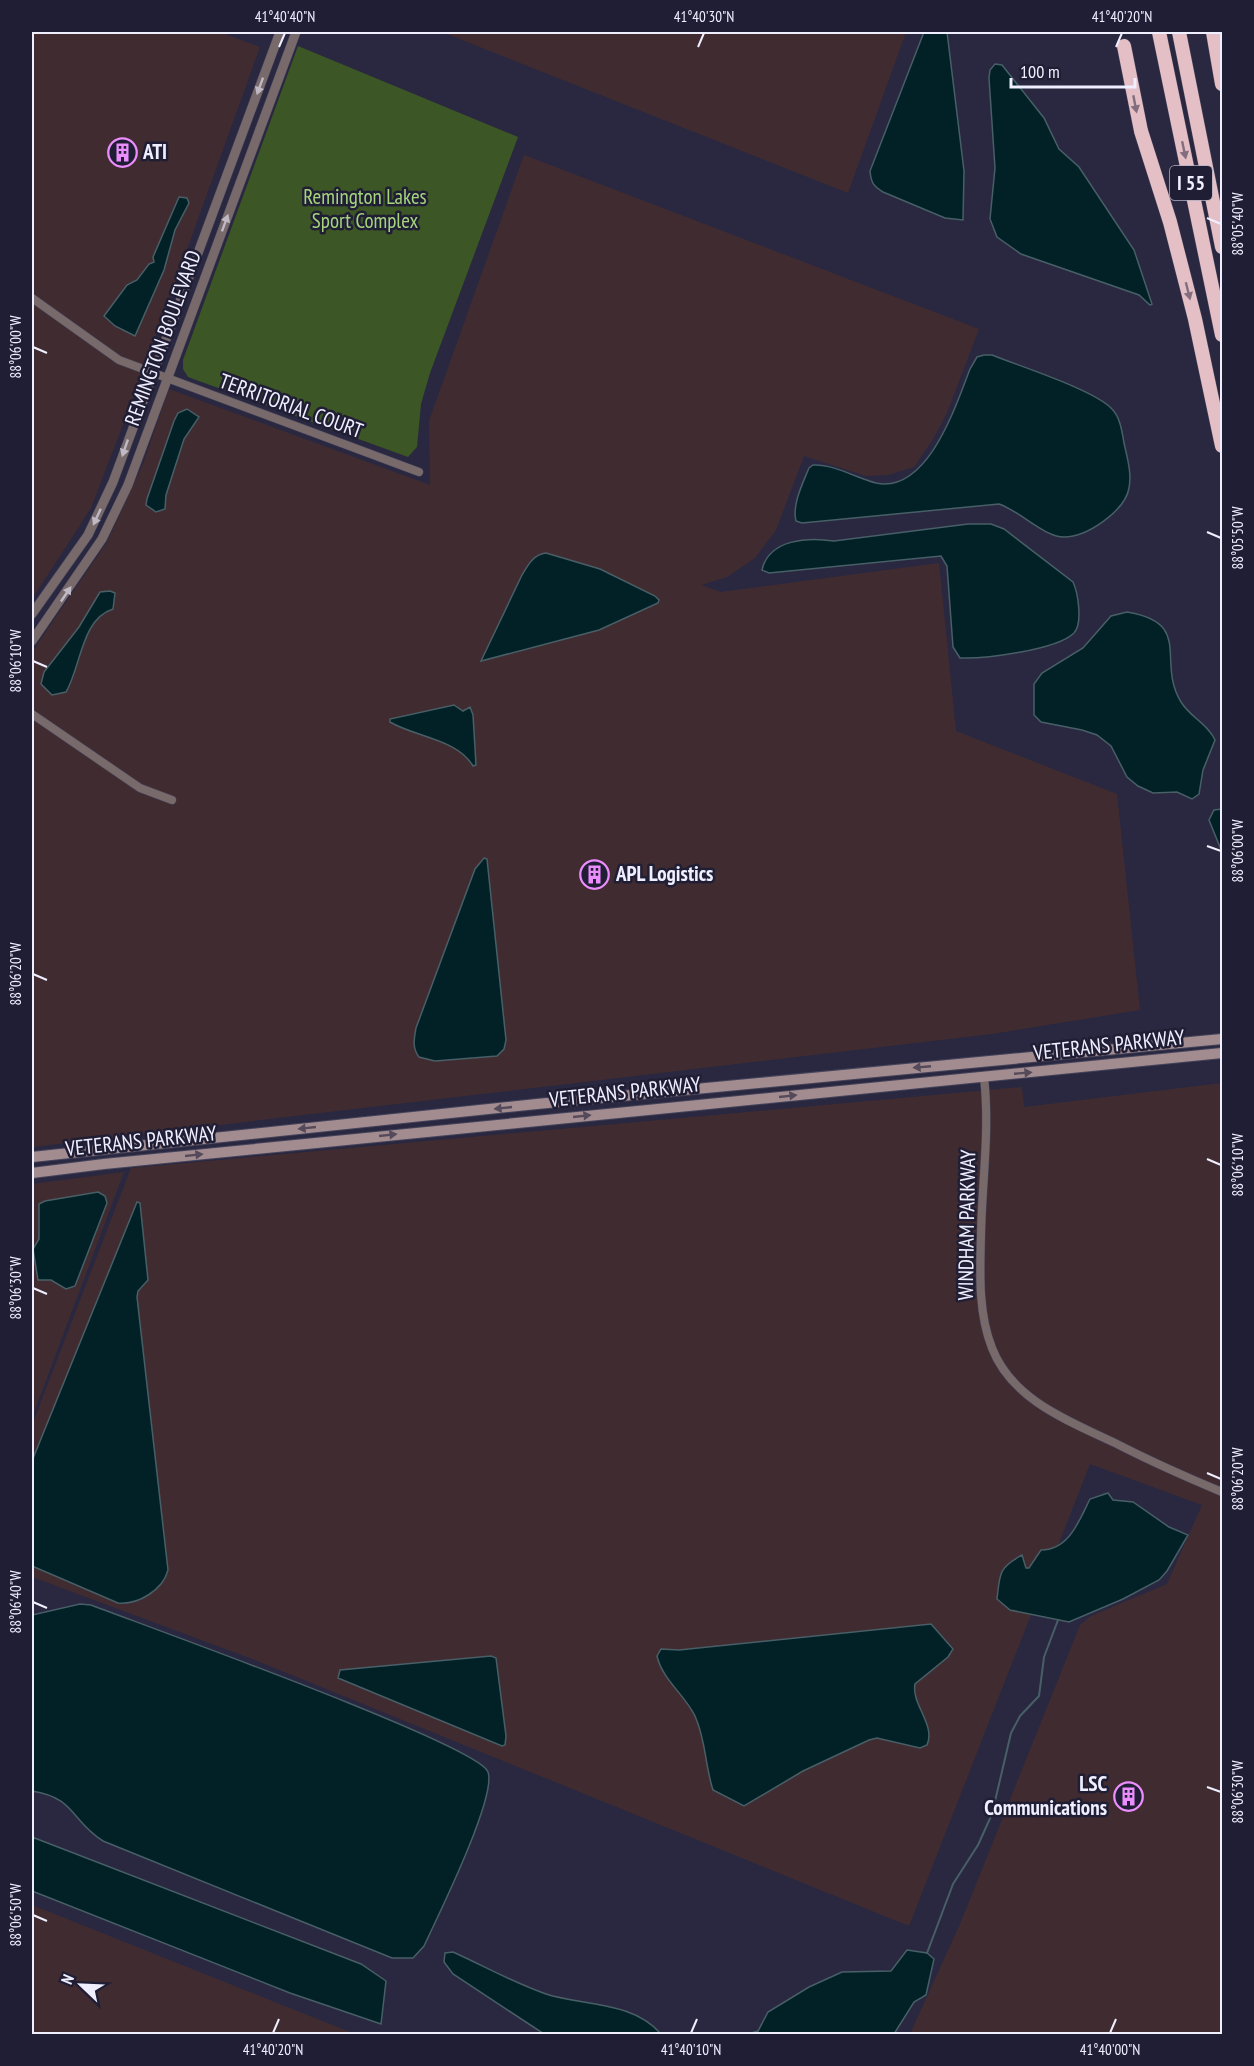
<svg xmlns="http://www.w3.org/2000/svg" width="1254" height="2066" font-family="'PT Sans Narrow',sans-serif">
<style>
.industrial{fill:#402c30}
.green{fill:#3d5625}
.water{fill:#012126;stroke:#485f67;stroke-width:1.5}
.lines{fill:none;stroke-linecap:round;stroke-linejoin:round}
.stream{stroke:#485f67;stroke-width:2}
.minor-casing{stroke:#45445b;stroke-width:9}
.tertiary-casing{stroke:#45445b;stroke-width:10}
.secondary-casing{stroke:#45445b;stroke-width:12}
.motorway-casing{stroke:#45445b;stroke-width:15}
.minor{stroke:#78696b;stroke-width:8}
.tertiary{stroke:#78696b;stroke-width:9}
.secondary{stroke:#a38c90;stroke-width:10}
.motorway{stroke:#e4bfc5;stroke-width:14}
.oneway{fill:#bfb9c4}
.oneway2{fill:#826e7d}
.oneway3{fill:#544a59}
.ticks{fill:none;stroke:#efefff;stroke-width:2}
.labels{text-anchor:middle;stroke-width:5;stroke-linejoin:round;paint-order:stroke}
.shield{fill:#201e35;stroke:#b1b0c2;stroke-width:1.5}
.shield-label{font-size:20px;font-weight:bold;fill:#efefff}
.poi-label{font-size:21px;font-weight:bold;fill:#efefff;stroke:#201e35;text-anchor:start}
.park-label{font-size:21px;fill:#a5d47c;stroke:#201e35}
.street-label{font-size:21px;fill:#efefff;stroke:#201e35}
.neatline{fill:none;stroke:#efefff;stroke-width:2}
.ticks-label{font-size:15px;text-anchor:middle;fill:#efefff}
</style>
<rect width="100%" height="100%" fill="#292840"/>
<path class="industrial" d="M 32,32 L 219,32 L 260,47 L 137,388 L 91,508 L 32,599 Z
M 442,32 L 906,32 L 848,193 Z
M 524,155 L 979,329 L 947,413 L 933,439 L 914,467 L 888,475 L 866,476 L 804,456 L 776,530 L 755,558 L 727,577 L 701,585 L 721,592 L 939,563 L 956,731 L 1117,794 L 1140,1010 L 992,1034 L 32,1147 L 32,652 L 107,542 L 143,464 L 169,389 L 430,485 L 429,421 Z
M 1222,1083 L 1222,2034 L 910,2034 L 960,1924 L 1080,1625 L 1091,1616 L 1167,1584 L 1202,1505 L 1090,1464 L 909,1926 L 255,1660 L 32,1577 L 32,1425 L 131,1168 L 1022,1087 L 1024,1107 Z
M 124,1172 L 32,1418 L 32,1184 Z
M 32,1905 L 355,2034 L 32,2034 Z"/>
<path class="green" d="M 298,46 L 518,137 L 430,373 L 421,404 L 417,447 L 408,457 L 188,377 L 183,369 L 183,360 Z"/>
<path class="water" d="M 924,32 L 947,32 L 964,171 L 963,220 L 945,218 L 883,192 C 873,186 871,182 870,171 Z
M 995,64 L 1002,65 L 1044,118 L 1059,149 L 1079,167 L 1134,250 L 1152,304 L 1150,305 L 1139,295 L 1021,254 L 997,237 L 990,219 L 995,168 L 989,78 L 990,70 Z
M 179,197 L 187,198 L 189,203 L 175,230 L 164,270 L 135,336 L 115,326 L 104,316 L 127,285 L 137,280 L 149,264 L 154,262 L 153,257 Z
M 984,355 L 992,355 C 1019,366 1095,390 1112,409 C 1120,417 1122,431 1124,443 C 1127,457 1132,473 1129,488 C 1125,511 1087,537 1064,537 C 1044,537 1020,511 999,504 L 802,523 L 796,521 C 792,505 802,485 809,468 L 813,465 C 834,464 856,478 876,483 C 928,494 956,405 970,369 L 977,357 Z
M 187,409 L 199,417 L 184,439 L 166,495 L 165,509 L 156,512 L 146,505 L 147,499 L 174,421 L 178,413 Z
M 968,524 L 991,524 L 1004,529 L 1073,582 C 1078,593 1083,623 1074,633 C 1057,650 984,659 960,658 L 953,647 L 947,566 L 941,556 L 769,573 L 762,570 C 769,539 808,537 834,541 Z
M 546,553 L 600,569 L 655,596 L 659,600 L 658,603 L 599,630 L 481,661 L 522,575 C 528,565 534,554 546,553 Z
M 110,591 L 115,593 L 113,609 C 81,619 81,667 66,692 L 52,695 L 41,684 L 44,672 L 79,627 L 100,592 Z
M 1127,612 C 1194,623 1156,661 1181,702 C 1190,717 1208,724 1215,740 L 1203,770 L 1199,794 L 1192,799 L 1177,792 L 1153,793 L 1138,786 L 1127,777 L 1111,746 L 1097,735 L 1082,730 L 1041,722 L 1034,715 L 1034,684 L 1042,673 L 1083,648 L 1111,616 Z
M 454,705 L 463,711 L 470,707 L 473,715 L 476,765 L 473,766 C 457,739 415,737 390,722 L 390,719 Z
M 1222,809 L 1222,852 L 1209,820 L 1214,810 Z
M 484,858 L 487,859 L 506,1040 L 504,1049 L 497,1056 L 435,1061 L 419,1057 C 412,1048 414,1039 416,1028 L 475,869 Z
M 98,1192 L 105,1196 L 107,1203 L 75,1286 L 66,1289 L 51,1280 L 38,1280 L 33,1249 L 39,1239 L 39,1204 L 45,1201 Z
M 137,1202 L 140,1203 L 148,1280 L 138,1291 L 137,1297 L 168,1570 C 163,1590 138,1605 118,1603 L 32,1566 L 32,1461 Z
M 1108,1493 L 1113,1500 L 1133,1502 L 1169,1527 L 1188,1535 L 1167,1571 L 1159,1580 L 1123,1599 L 1069,1622 L 1010,1610 L 997,1599 C 1000,1574 998,1568 1022,1555 L 1026,1568 L 1029,1568 L 1041,1550 C 1069,1550 1079,1521 1090,1499 Z
M 80,1604 L 91,1605 C 140,1624 479,1745 488,1772 C 497,1797 437,1918 424,1946 L 413,1958 L 392,1958 L 103,1841 C 70,1820 76,1798 32,1791 L 32,1615 Z
M 931,1624 L 953,1649 L 948,1657 L 915,1684 C 911,1704 936,1725 927,1745 L 920,1748 L 877,1738 L 869,1740 L 803,1771 L 744,1806 L 713,1790 C 705,1766 706,1740 695,1716 C 685,1695 662,1679 657,1656 L 661,1649 L 679,1650 Z
M 491,1656 L 496,1658 L 506,1736 L 505,1745 L 502,1746 L 338,1678 L 340,1670 Z
M 32,1837 L 361,1964 L 386,1981 L 381,2024 L 290,1993 L 32,1891 Z
M 907,1950 L 927,1953 L 934,1959 L 926,1995 L 914,2002 L 894,2034 L 748,2034 L 758,2031 L 768,2012 L 809,1987 L 842,1972 L 891,1971 Z
M 453,1952 C 484,1966 514,1983 546,1994 C 583,2006 633,2001 661,2034 L 544,2034 L 453,1974 L 444,1962 L 445,1953 Z"/>
<g class="lines">
<path class="stream" d="M 927,1953 L 953,1884 L 978,1845 L 992,1814 L 1011,1733 L 1020,1716 L 1039,1696 L 1044,1657 L 1058,1620"/>
<defs>
<path id="minor" d="M 32,298 L 119,360 L 419,472
M 32,714 L 140,788 L 172,800
M 984,1077 C 990,1131 982,1181 981,1235 C 980,1272 978,1313 992,1348 C 1012,1400 1069,1421 1115,1443 C 1150,1461 1186,1477 1222,1492"/>
<path id="tertiary" d="M 32,614 L 88,535 L 113,482 L 280,32
M 32,641 L 102,539 L 128,485 L 296,32"/>
<path id="secondary" d="M 32,1157 L 537,1104 L 1222,1039
M 32,1173 L 104,1164 L 1222,1053"/>
<path id="motorway" d="M 1159,32 L 1222,335
M 1179,32 L 1222,247
M 1213,32 L 1222,84
M 1124,46 L 1141,131 L 1170,222 L 1195,319 L 1222,446"/>
</defs>
<use href="#minor" class="minor-casing"/>
<use href="#tertiary" class="tertiary-casing"/>
<use href="#secondary" class="secondary-casing"/>
<use href="#motorway" class="motorway-casing"/>
<use href="#minor" class="minor"/>
<use href="#tertiary" class="tertiary"/>
<use href="#secondary" class="secondary"/>
<use href="#motorway" class="motorway"/>
</g>
<defs><path id="oneway-solid" d="M-6-.8H1V-3.2L6.5 0L1 3.2V.8H-6Z" transform="scale(1.5)"/></defs>
<g class="oneway">
<use href="#oneway-solid" transform="translate(260 86) rotate(110)"/>
<use href="#oneway-solid" transform="translate(225 223) rotate(-70)"/>
<use href="#oneway-solid" transform="translate(125 448) rotate(109)"/>
<use href="#oneway-solid" transform="translate(97 517) rotate(115)"/>
<use href="#oneway-solid" transform="translate(66 594) rotate(-56)"/>
</g>
<g class="oneway2">
<use href="#oneway-solid" transform="translate(1135 104) rotate(79)"/>
<use href="#oneway-solid" transform="translate(1184 150) rotate(78)"/>
<use href="#oneway-solid" transform="translate(1188 291) rotate(76)"/>
</g>
<g class="oneway3">
<use href="#oneway-solid" transform="translate(922 1067) rotate(175)"/>
<use href="#oneway-solid" transform="translate(1023 1073) rotate(-5)"/>
<use href="#oneway-solid" transform="translate(788 1096) rotate(-6)"/>
<use href="#oneway-solid" transform="translate(503 1108) rotate(174)"/>
<use href="#oneway-solid" transform="translate(582 1116) rotate(-6)"/>
<use href="#oneway-solid" transform="translate(307 1128) rotate(174)"/>
<use href="#oneway-solid" transform="translate(388 1135) rotate(-6)"/>
<use href="#oneway-solid" transform="translate(194 1155) rotate(-6)"/>
</g>
<path class="ticks" d="M 279,47 L 285,33M 698,47 L 704,33M 1116,47 L 1122,33M 1207,218 L 1221,224M 33,347 L 47,353M 1207,532 L 1221,538M 33,661 L 47,667M 1207,846 L 1221,851M 33,974 L 47,980M 1207,1159 L 1221,1165M 33,1288 L 47,1294M 1207,1473 L 1221,1479M 33,1602 L 47,1608M 1207,1787 L 1221,1792M 33,1915 L 47,1921M 273,2033 L 279,2019M 691,2033 L 697,2019M 1110,2033 L 1116,2019"/>
<defs>
<symbol id="building-ring" viewBox="-11 -11 22 22"><circle r="9.5" fill="#201e35" stroke="#eb8dfc" stroke-width="1.5"/><path d="M-4-6H4V6H1V3H-1V6H-4ZM-2.5-4.3h1.7v1.8h-1.7ZM.8-4.3h1.7v1.8H.8ZM-2.5-1h1.7V.8h-1.7ZM.8-1h1.7V.8H.8Z" fill="#eb8dfc"/></symbol>
</defs>
<g fill-rule="evenodd">
<use href="#building-ring" x="106" y="136" width="33" height="33"/>
<use href="#building-ring" x="578" y="858" width="33" height="33"/>
<use href="#building-ring" x="1112" y="1780" width="33" height="33"/>
</g>
<g class="labels">
<rect class="shield" x="1170" y="166" width="42" height="34" rx="4.5"/>
<g class="shield-label">
<text x="1191" y="190">I 55</text>
</g>
<g class="poi-label">
<text x="143" y="159">ATI</text>
<text x="616" y="881">APL Logistics</text>
<text x="1107" y="1791" text-anchor="end">LSC<tspan x="1107" dy="24">Communications</tspan></text>
</g>
<g class="park-label">
<text x="365" y="204">Remington Lakes<tspan x="365" dy="24">Sport Complex</tspan></text>
</g>
<g class="street-label">
<text transform="translate(163 338) rotate(-70)" y="7">REMINGTON BOULEVARD</text>
<text transform="translate(291 406) rotate(20)" y="7">TERRITORIAL COURT</text>
<text transform="translate(1109 1045) rotate(-6)" y="7">VETERANS PARKWAY</text>
<text transform="translate(625 1092) rotate(-6)" y="7">VETERANS PARKWAY</text>
<text transform="translate(141 1141) rotate(-6)" y="7">VETERANS PARKWAY</text>
<text transform="translate(967 1225) rotate(-89)" y="7">WINDHAM PARKWAY</text>
</g>
</g>
<rect width="1254" height="2066" fill="none" stroke="#201e35" stroke-width="66"/>
<g transform="translate(81 1985) rotate(293)" stroke="#201e35" stroke-width="4.5" paint-order="stroke">
<path d="M0-4.5L10 22L0 15L-10 22Z" fill="#efefff"/>
<text y="-9" font-size="16" font-weight="bold" text-anchor="middle" fill="#efefff">N</text>
</g>
<path d="M1011 78v9h124v-9" fill="none" stroke="#efefff" stroke-width="3"/>
<text x="1020" y="78" font-size="18" fill="#efefff" stroke="#201e35" stroke-width="4.5" paint-order="stroke">100 m</text>
<rect x="33" y="33" width="1188" height="2000" class="neatline"/>
<g class="ticks-label">
<text x="285" y="22">41°40'40"N</text>
<text x="704" y="22">41°40'30"N</text>
<text x="1122" y="22">41°40'20"N</text>
<text transform="translate(1238 224) rotate(-90)" y="5">88°05'40"W</text>
<text transform="translate(16 347) rotate(-90)" y="5">88°06'00"W</text>
<text transform="translate(1238 538) rotate(-90)" y="5">88°05'50"W</text>
<text transform="translate(16 661) rotate(-90)" y="5">88°06'10"W</text>
<text transform="translate(1238 851) rotate(-90)" y="5">88°06'00"W</text>
<text transform="translate(16 974) rotate(-90)" y="5">88°06'20"W</text>
<text transform="translate(1238 1165) rotate(-90)" y="5">88°06'10"W</text>
<text transform="translate(16 1288) rotate(-90)" y="5">88°06'30"W</text>
<text transform="translate(1238 1479) rotate(-90)" y="5">88°06'20"W</text>
<text transform="translate(16 1602) rotate(-90)" y="5">88°06'40"W</text>
<text transform="translate(1238 1792) rotate(-90)" y="5">88°06'30"W</text>
<text transform="translate(16 1915) rotate(-90)" y="5">88°06'50"W</text>
<text x="273" y="2055">41°40'20"N</text>
<text x="691" y="2055">41°40'10"N</text>
<text x="1110" y="2055">41°40'00"N</text>
</g>
</svg>
